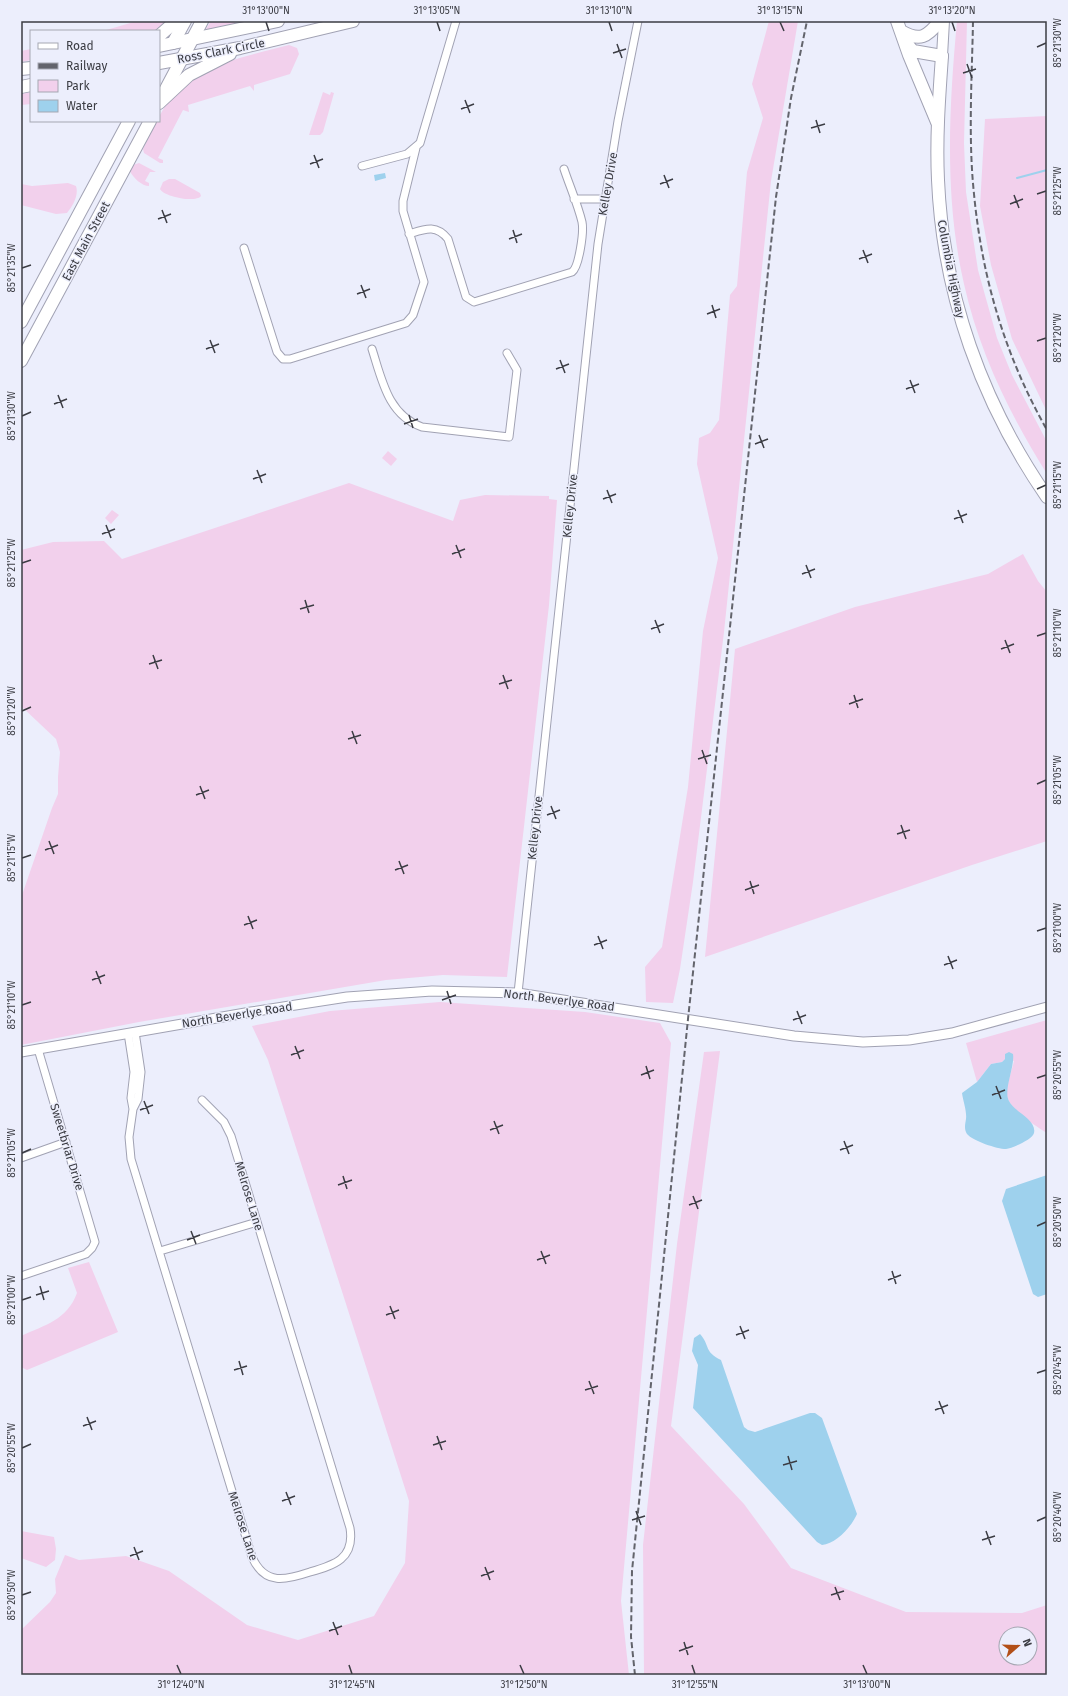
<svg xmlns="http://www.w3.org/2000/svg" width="1068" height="1696" font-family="'Fira Sans',sans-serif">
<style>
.green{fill:#f2d0ec;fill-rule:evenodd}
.water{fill:#9ed1ed}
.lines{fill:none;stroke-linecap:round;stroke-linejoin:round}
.stream{stroke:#9ed1ed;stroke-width:2}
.minor-casing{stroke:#a1a2b3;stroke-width:9}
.tertiary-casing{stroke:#a1a2b3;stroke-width:11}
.secondary-casing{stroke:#a1a2b3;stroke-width:12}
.primary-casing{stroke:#a1a2b3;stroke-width:14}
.trunk-casing{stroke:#a1a2b3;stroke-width:14}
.minor{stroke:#fff;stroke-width:7}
.tertiary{stroke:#fff;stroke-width:9}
.secondary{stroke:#fff;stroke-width:10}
.primary{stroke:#fff;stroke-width:12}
.trunk{stroke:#fff;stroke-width:12}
.rail{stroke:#63646c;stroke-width:2;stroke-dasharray:6 3;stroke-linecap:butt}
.ticks{fill:none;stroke:#3b3c43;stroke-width:1.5}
.labels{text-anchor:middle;stroke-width:3;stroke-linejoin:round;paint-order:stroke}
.street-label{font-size:12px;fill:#3b3c43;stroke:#eceefc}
.neatline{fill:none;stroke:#3b3c43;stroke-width:1.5}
.ticks-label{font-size:10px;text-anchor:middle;fill:#3b3c43}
</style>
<rect width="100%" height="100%" fill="#eceefc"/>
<path class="green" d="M 137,21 L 172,21 L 159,31 L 103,31 Z
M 211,21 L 233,21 L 238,25 L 208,32 L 206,29 Z
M 769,21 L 798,21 L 771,181 L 724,632 L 693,882 L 680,969 L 673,1003 L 646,1002 L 645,967 L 662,947 L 688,787 L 703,631 L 718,558 L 697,464 L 699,438 L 710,433 L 719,420 L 730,295 L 737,286 L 747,172 L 763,118 L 752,84 Z
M 957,21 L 967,21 L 964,143 L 966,192 L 978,270 L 997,338 L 1012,375 L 1047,442 L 1047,474 C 1010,415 979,352 964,284 C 944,198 949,108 957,21 Z
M 289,45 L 297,48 L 299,54 L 290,74 L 254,85 L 254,91 L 250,86 L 188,105 L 189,112 L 183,110 L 158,158 L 163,160 L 163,163 L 160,163 L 144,153 L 143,149 C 153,129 163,105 178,89 C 203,64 255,54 289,45 Z
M 31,49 L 31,60 L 21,62 L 21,51 Z
M 31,92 L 31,104 L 21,105 L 21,94 Z
M 323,92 L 330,95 L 331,92 L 334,93 L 323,132 L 320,135 L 309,135 Z
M 1047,116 L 1047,412 L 1012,339 L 991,265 L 980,206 L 985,119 Z
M 139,163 L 156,172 L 150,172 L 145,181 L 149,183 L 149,186 C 142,186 133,178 130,171 L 133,165 Z
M 169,179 L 175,179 L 200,193 L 201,196 C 196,203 164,197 160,189 L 163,182 Z
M 68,183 L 76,186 C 79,195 73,206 67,213 L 56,214 L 21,205 L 21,184 L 32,186 Z
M 388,451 L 397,459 L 391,466 L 382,458 Z
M 349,483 L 453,521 L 460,500 L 485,495 L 549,496 L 549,499 L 557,500 L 549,605 L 507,977 L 443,975 L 386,980 L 139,1022 L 21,1045 L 21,898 L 52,808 L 58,794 L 58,777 L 60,752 L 56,739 L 21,706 L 21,550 L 53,542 L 104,541 L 122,559 Z
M 112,510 L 119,515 L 111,524 L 105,518 Z
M 1023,554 L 1038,581 L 1047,592 L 1047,841 L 972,865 L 705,957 L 735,649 L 855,607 L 988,574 Z
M 440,1002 L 585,1012 L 660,1023 L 671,1043 L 621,1601 L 629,1675 L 21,1675 L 21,1630 L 50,1602 L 56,1593 L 55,1579 L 65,1555 L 79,1560 L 126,1556 L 169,1571 L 247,1625 L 298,1640 L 374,1616 L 405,1563 L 409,1501 L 268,1060 L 252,1026 L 330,1011 Z
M 1047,1020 L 1047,1133 C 1036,1126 1008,1109 1007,1095 C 1006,1084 1012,1071 1014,1061 L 1005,1059 L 1002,1062 L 991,1064 L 977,1082 L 966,1043 Z
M 720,1051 L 671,1426 L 744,1504 L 791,1568 L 906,1612 L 1022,1613 L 1047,1605 L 1047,1675 L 644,1675 L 643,1545 L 677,1244 L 704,1052 ZM 1006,1634 L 1030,1634 L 1030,1658 L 1006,1658 Z
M 89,1262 L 118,1332 L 27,1370 L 21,1367 L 21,1336 C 45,1325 67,1320 77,1293 L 68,1268 Z
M 21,1531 L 54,1537 L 56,1549 L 55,1560 L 46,1567 L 21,1558 Z"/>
<path class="water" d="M 385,173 L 386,178 L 375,181 L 374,175 Z
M 1009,1052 L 1013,1054 C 1015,1067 1003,1090 1009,1101 C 1014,1112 1037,1119 1034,1133 C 1033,1139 1013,1148 1006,1149 C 997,1149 973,1141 967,1134 C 964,1129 965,1125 966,1119 C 967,1111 963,1101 962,1093 L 977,1082 L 991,1064 L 1002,1062 L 1005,1059 L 1005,1054 Z
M 1047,1175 L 1047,1294 L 1038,1297 L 1033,1294 L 1002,1201 L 1006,1189 Z
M 700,1334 C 710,1345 704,1352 721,1360 L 744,1427 L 748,1430 L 755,1432 L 810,1413 L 815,1413 L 822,1418 L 857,1514 C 852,1526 836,1544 822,1545 L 817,1542 L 693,1408 L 698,1365 L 692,1351 L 694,1338 Z"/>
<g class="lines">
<path class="stream" d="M 1017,178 L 1047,170"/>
<defs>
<path id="minor" d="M 362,166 L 407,154 L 420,143 L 456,21
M 574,199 L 605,199
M 409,234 C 425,229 436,224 448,239 L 466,297 L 474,302 L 572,272 C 579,267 584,232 582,222 C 578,205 570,187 564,169
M 244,248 L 277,352 L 283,359 L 290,359 L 406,323 L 413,315 L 424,282 L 403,211 L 403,201 L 416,148
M 372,349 C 382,380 388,415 422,427 L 509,437 L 517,370 L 507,353
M 518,993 L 598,244 L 618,121 L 638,21
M 135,1032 L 141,1072 L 138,1099 L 133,1109 L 129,1137 L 131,1159 L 252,1557 C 265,1586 286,1580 310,1572 C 334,1565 355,1559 350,1528 L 231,1136 L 224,1122 L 202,1100
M 128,1033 L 134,1072 L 131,1098 L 133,1109
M 21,1158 L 66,1142
M 160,1251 L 257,1222
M 21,1276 L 86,1254 L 92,1248 L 95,1242 L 38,1049"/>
<path id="tertiary" d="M 21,1052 L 251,1012 L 347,997 L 432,991 L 518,993 L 794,1036 L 863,1042 L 909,1040 L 952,1033 L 1047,1007"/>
<path id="secondary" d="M 942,56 L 944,21"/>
<path id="primary" d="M 173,43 L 185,21
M 942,56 C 939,98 936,139 938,180 C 943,295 982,403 1047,497
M 159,102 L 202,21"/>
<path id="trunk" d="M 897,21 L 909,55 L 937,122
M 901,31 C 920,42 927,37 940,21
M 159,36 L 176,21
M 905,42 L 913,51 L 942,56
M 159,46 L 278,21
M 159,63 L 240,48 L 353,21
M 21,69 L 31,68
M 21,87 L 31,85
M 159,103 L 189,75 L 230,54
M 21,322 L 129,121
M 21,361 L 150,121"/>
</defs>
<use href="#minor" class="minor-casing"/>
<use href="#tertiary" class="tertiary-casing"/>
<use href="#secondary" class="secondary-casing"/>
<use href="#primary" class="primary-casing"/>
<use href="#trunk" class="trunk-casing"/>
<use href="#minor" class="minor"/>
<use href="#tertiary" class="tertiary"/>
<use href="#secondary" class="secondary"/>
<use href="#primary" class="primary"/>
<use href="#trunk" class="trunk"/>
<path class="rail" d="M 973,21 C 972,78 968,137 974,194 C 982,278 1005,356 1047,430
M 635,1675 L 631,1637 L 632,1571 L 688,1019 L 776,197 L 791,98 L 807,21"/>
</g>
<path class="ticks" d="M 266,22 L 269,31M 437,22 L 440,31M 609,22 L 612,31M 780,22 L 784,31M 952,22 L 955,31M 617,44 L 622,58M 1037,47 L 1046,43M 613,53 L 626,49M 967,64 L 972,78M 963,73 L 976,69M 465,100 L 470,113M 461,109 L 474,104M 816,120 L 820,133M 811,128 L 825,124M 314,155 L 319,168M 310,164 L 323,159M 664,175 L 669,188M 660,184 L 673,179M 1037,194 L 1046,191M 1014,195 L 1019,208M 1010,204 L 1023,199M 162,210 L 167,223M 158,219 L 171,214M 513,230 L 517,243M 509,239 L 522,234M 863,250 L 868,263M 859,259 L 872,254M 22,268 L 31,265M 361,285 L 366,298M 357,294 L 370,289M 712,305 L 716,318M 707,314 L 720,309M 210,340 L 215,353M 1037,341 L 1046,338M 206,349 L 219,344M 560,360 L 565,373M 556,369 L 569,364M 910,380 L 915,393M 906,389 L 919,384M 58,395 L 63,408M 54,404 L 67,399M 409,415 L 413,428M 22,416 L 31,412M 404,424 L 418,419M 759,435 L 764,448M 755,444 L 768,439M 257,470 L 262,483M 253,479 L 266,474M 1037,489 L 1046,485M 607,490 L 612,503M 603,499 L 616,494M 958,510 L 963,523M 954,519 L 967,514M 106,525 L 111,538M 102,534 L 115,529M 456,545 L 461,558M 452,554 L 465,549M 22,563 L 31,560M 806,565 L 811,578M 802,574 L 815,569M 305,600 L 309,613M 300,609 L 314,605M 655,620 L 660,633M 651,629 L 664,624M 1037,636 L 1046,633M 1005,640 L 1010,653M 1001,649 L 1014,644M 153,655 L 158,669M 149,664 L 162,660M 503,675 L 508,689M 499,684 L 512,680M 854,695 L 858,708M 849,704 L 863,699M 22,711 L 31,707M 352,731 L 357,744M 348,739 L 361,735M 702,750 L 707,764M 698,759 L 711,755M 1037,784 L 1046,780M 200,786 L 205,799M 196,795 L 209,790M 551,806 L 556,819M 547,815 L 560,810M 901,825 L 906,839M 897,834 L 910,830M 49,841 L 54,854M 45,850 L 58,845M 22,858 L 31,855M 399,861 L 404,874M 395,870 L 408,865M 750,881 L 754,894M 745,890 L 759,885M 248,916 L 253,929M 244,925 L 257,920M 1037,931 L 1046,928M 598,936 L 603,949M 594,945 L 607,940M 948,956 L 953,969M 944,965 L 957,960M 96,971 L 101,984M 92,980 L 105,975M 447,991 L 451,1004M 442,1000 L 456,995M 22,1005 L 31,1002M 797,1011 L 802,1024M 793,1020 L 806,1015M 295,1046 L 300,1059M 291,1055 L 304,1050M 646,1066 L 650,1079M 641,1075 L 654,1070M 1037,1078 L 1046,1075M 996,1086 L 1001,1099M 992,1095 L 1005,1090M 144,1101 L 149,1114M 140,1110 L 153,1105M 494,1121 L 499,1134M 490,1130 L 503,1125M 844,1141 L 849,1154M 840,1150 L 853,1145M 22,1153 L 31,1149M 343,1176 L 347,1189M 338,1185 L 352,1180M 693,1196 L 698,1209M 689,1205 L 702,1200M 1037,1226 L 1046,1222M 191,1231 L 196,1244M 187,1240 L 200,1235M 541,1251 L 546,1264M 537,1260 L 550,1255M 892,1271 L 896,1284M 888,1280 L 901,1275M 40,1286 L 44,1300M 36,1295 L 49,1291M 22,1300 L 31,1297M 390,1306 L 395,1319M 386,1315 L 399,1310M 740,1326 L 745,1339M 736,1335 L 749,1330M 239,1361 L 243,1375M 234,1370 L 247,1366M 1037,1373 L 1046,1370M 589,1381 L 594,1394M 585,1390 L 598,1386M 939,1401 L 944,1414M 935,1410 L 948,1405M 87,1417 L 92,1430M 83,1426 L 96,1421M 437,1436 L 442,1450M 433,1445 L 446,1441M 22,1448 L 31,1444M 788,1456 L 792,1470M 783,1465 L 797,1461M 286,1492 L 291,1505M 282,1501 L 295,1496M 636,1511 L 641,1525M 632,1520 L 645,1516M 1037,1521 L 1046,1517M 986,1531 L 991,1545M 982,1540 L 995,1536M 134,1547 L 139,1560M 130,1556 L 143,1551M 485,1567 L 490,1580M 481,1576 L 494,1571M 835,1587 L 840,1600M 22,1595 L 31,1592M 831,1595 L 844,1591M 333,1622 L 338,1635M 329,1631 L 342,1626M 684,1642 L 688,1655M 679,1651 L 693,1646M 177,1665 L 181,1674M 349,1665 L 352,1674M 520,1665 L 524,1674M 692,1665 L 695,1674M 863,1665 L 867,1674"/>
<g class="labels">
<g class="street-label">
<text transform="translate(221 51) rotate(-11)" y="4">Ross Clark Circle</text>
<text transform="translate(608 184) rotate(-80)" y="4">Kelley Drive</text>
<text transform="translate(86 241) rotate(-62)" y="4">East Main Street</text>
<text transform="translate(951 269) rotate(79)" y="4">Columbia Highway</text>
<text transform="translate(570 506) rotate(-84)" y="4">Kelley Drive</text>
<text transform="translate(535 828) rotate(-84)" y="4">Kelley Drive</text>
<text transform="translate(559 1000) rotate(7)" y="4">North Beverlye Road</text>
<text transform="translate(237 1015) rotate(-9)" y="4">North Beverlye Road</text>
<text transform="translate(67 1147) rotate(73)" y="4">Sweetbriar Drive</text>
<text transform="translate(249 1196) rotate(73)" y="4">Melrose Lane</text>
<text transform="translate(243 1526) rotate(72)" y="4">Melrose Lane</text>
</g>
</g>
<rect width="1068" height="1696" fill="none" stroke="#eceefc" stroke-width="44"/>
<rect x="30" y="30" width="130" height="92" fill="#eceefc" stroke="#a5a7b2"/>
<rect x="38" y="43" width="20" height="6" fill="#ffffff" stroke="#a5a7b2"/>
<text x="66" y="50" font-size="12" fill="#3b3c43">Road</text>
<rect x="38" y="63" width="20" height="6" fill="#63646c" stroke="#a5a7b2"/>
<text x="66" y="70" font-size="12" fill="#3b3c43">Railway</text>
<rect x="38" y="80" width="20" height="12" fill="#f2d0ec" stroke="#a5a7b2"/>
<text x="66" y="90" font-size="12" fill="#3b3c43">Park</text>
<rect x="38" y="100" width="20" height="12" fill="#9ed1ed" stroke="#a5a7b2"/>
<text x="66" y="110" font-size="12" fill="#3b3c43">Water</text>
<g transform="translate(1018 1646) rotate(70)"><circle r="19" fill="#eceefc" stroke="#a5a7b2"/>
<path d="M0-3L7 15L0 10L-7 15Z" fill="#b24f18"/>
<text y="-6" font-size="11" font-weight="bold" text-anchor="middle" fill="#3b3c43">N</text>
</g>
<rect x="22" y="22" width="1024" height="1652" class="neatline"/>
<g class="ticks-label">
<text x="266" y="14">31°13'00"N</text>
<text x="437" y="14">31°13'05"N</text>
<text x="609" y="14">31°13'10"N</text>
<text x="780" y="14">31°13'15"N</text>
<text x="952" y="14">31°13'20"N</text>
<text transform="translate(1057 43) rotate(-90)" y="4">85°21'30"W</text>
<text transform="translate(1057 191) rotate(-90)" y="4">85°21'25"W</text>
<text transform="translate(11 268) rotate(-90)" y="4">85°21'35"W</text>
<text transform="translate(1057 338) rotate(-90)" y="4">85°21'20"W</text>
<text transform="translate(11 416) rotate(-90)" y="4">85°21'30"W</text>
<text transform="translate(1057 485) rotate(-90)" y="4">85°21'15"W</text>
<text transform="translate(11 563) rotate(-90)" y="4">85°21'25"W</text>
<text transform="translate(1057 633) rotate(-90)" y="4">85°21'10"W</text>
<text transform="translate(11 711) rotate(-90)" y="4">85°21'20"W</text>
<text transform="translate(1057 780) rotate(-90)" y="4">85°21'05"W</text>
<text transform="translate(11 858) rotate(-90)" y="4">85°21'15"W</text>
<text transform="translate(1057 928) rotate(-90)" y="4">85°21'00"W</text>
<text transform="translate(11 1005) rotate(-90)" y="4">85°21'10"W</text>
<text transform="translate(1057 1075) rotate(-90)" y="4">85°20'55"W</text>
<text transform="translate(11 1153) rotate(-90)" y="4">85°21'05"W</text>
<text transform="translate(1057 1222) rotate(-90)" y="4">85°20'50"W</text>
<text transform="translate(11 1300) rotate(-90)" y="4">85°21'00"W</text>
<text transform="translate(1057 1370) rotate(-90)" y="4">85°20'45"W</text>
<text transform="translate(11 1448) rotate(-90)" y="4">85°20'55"W</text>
<text transform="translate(1057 1517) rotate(-90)" y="4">85°20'40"W</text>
<text transform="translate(11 1595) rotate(-90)" y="4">85°20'50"W</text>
<text x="181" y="1688">31°12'40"N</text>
<text x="352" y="1688">31°12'45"N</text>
<text x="524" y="1688">31°12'50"N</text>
<text x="695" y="1688">31°12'55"N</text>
<text x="867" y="1688">31°13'00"N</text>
</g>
</svg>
